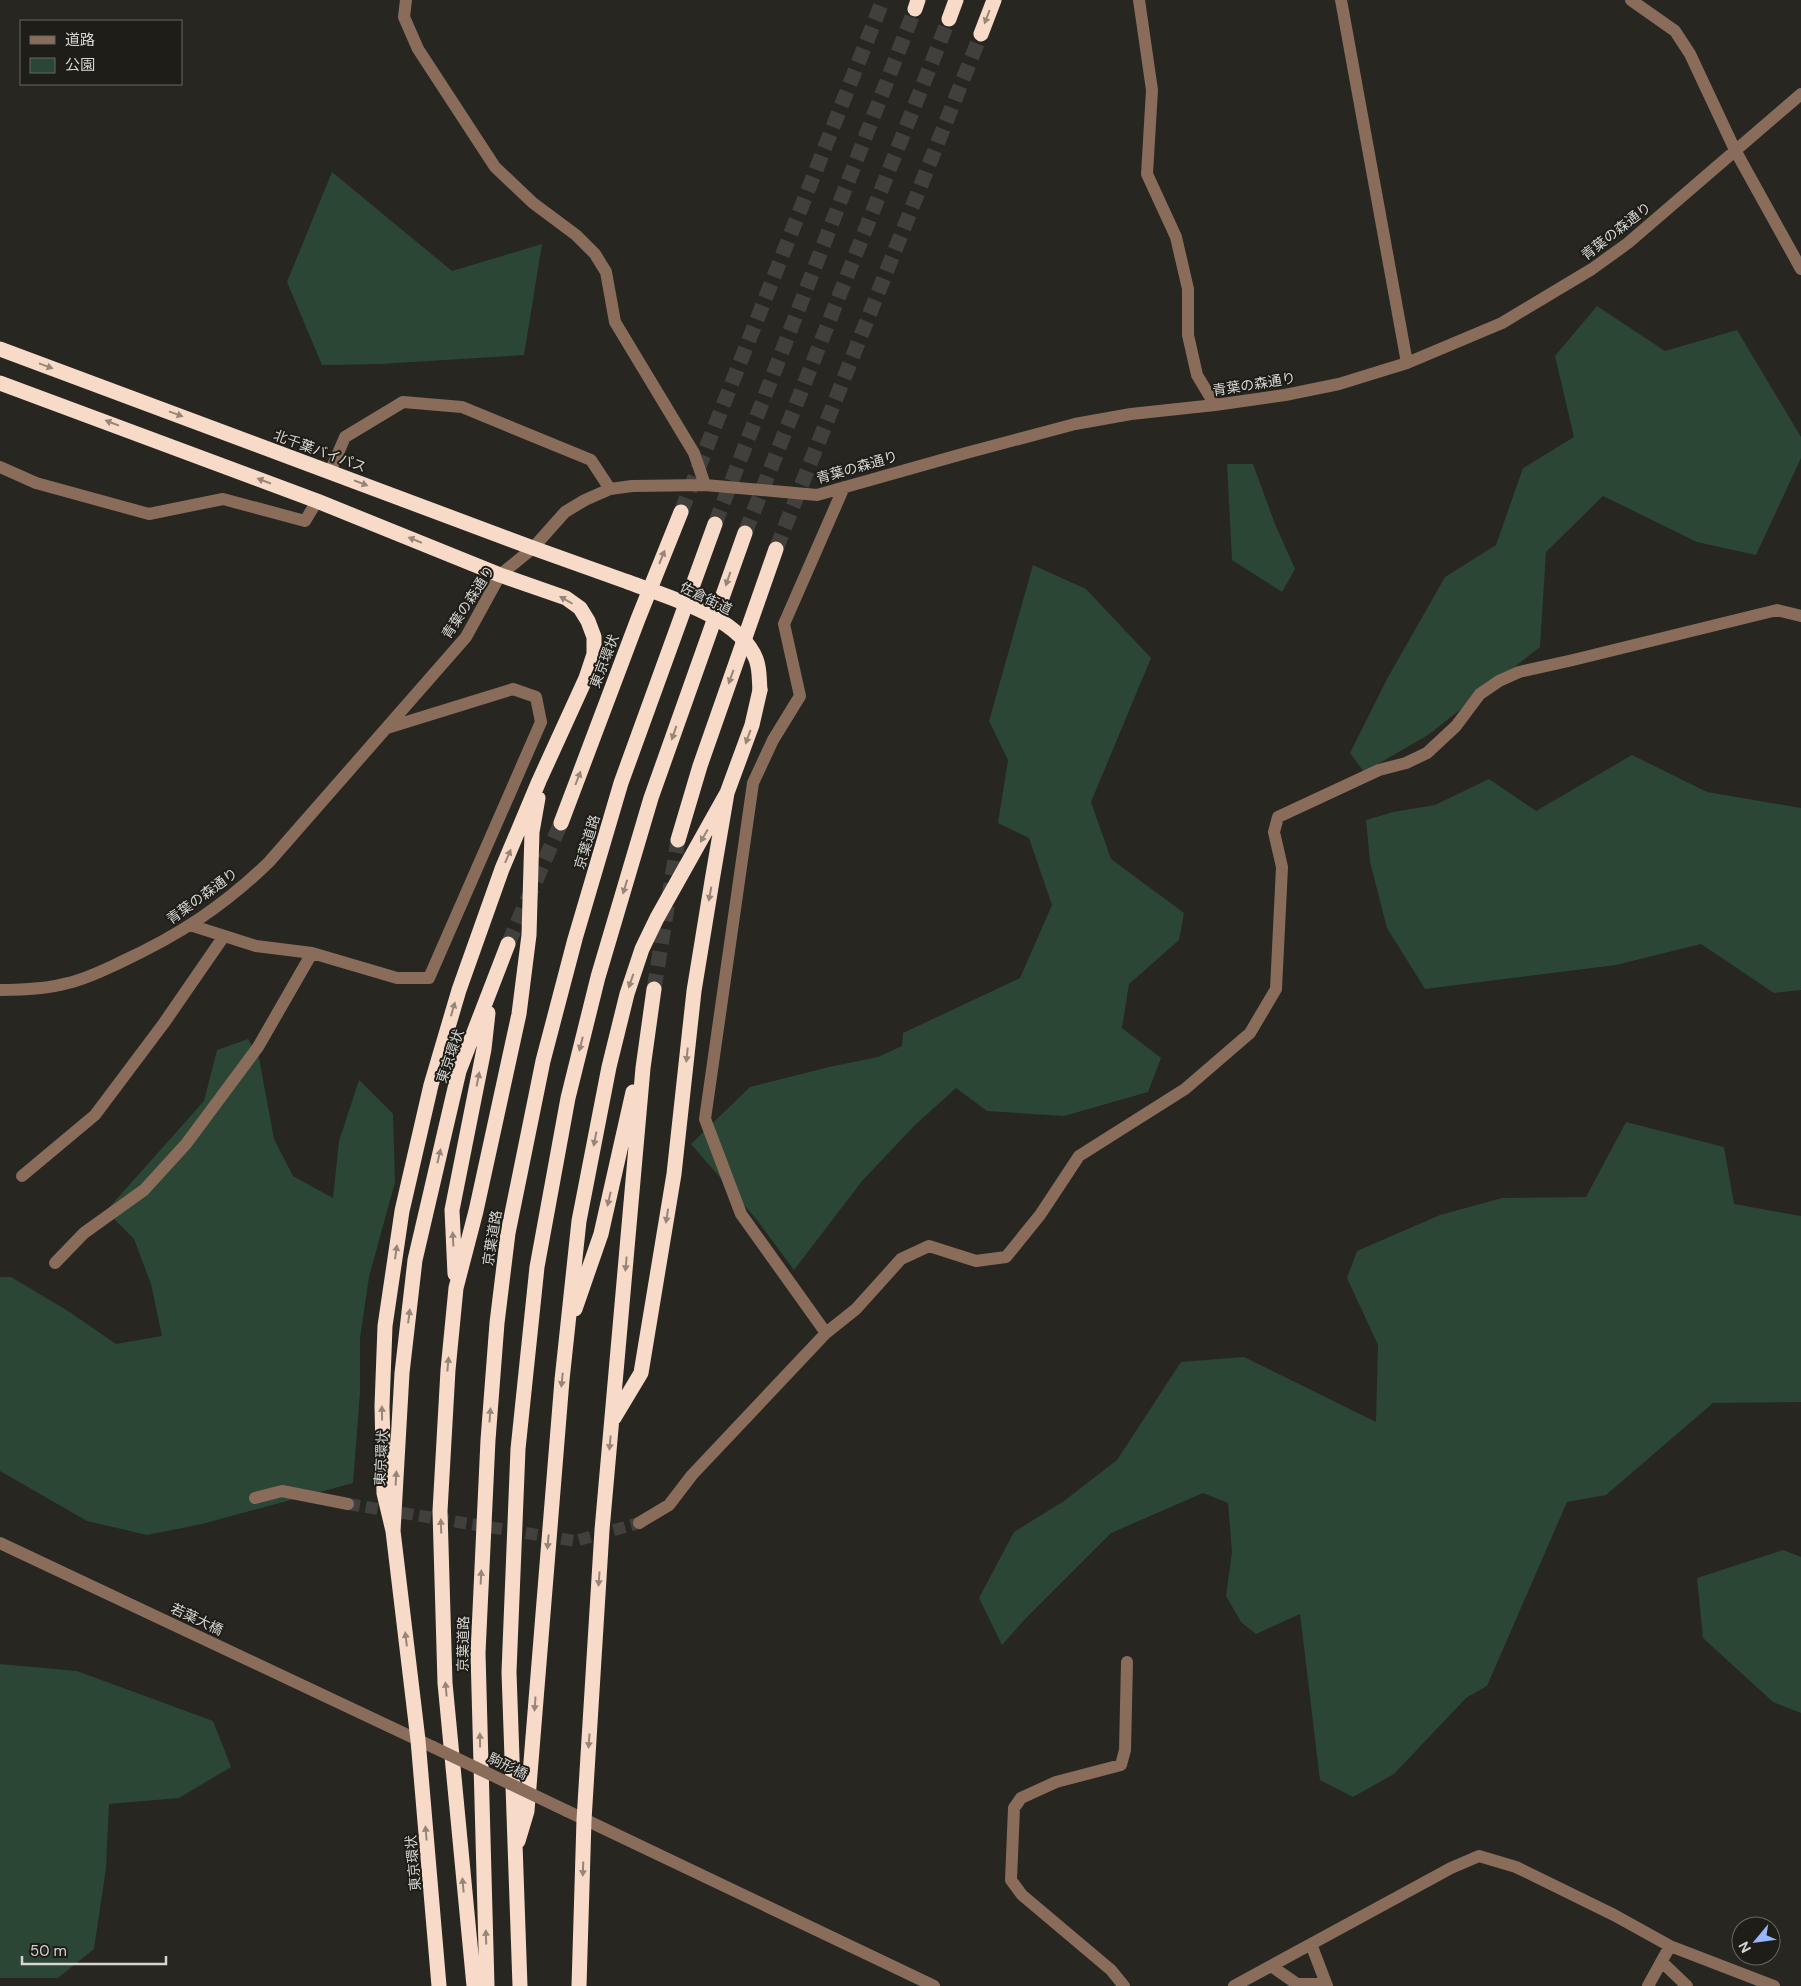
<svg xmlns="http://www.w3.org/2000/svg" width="1801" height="1986" font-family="'DM Sans','Noto Sans JP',sans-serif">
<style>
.green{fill:#2b4635}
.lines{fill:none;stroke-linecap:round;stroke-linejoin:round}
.minor-tunnel{stroke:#41403c;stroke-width:12;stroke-dasharray:12 6;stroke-linecap:butt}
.highway-tunnel{stroke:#41403c;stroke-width:15;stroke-dasharray:15 8;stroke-linecap:butt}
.minor{stroke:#8a6c5a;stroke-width:12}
.highway{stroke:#f8dac8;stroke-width:15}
.minor-bridge{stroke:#8a6c5a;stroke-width:12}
.highway-bridge{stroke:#f8dac8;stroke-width:15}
.oneway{fill:#968579}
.labels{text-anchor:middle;stroke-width:4;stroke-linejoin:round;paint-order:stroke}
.street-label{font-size:14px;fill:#d6d5d2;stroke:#1e1d18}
</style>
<rect width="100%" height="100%" fill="#272621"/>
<path class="green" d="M 332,172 L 452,271 L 542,244 L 524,355 L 380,364 L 322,365 L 287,282 Z
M 1597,306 L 1665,351 L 1737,330 L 1801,437 L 1801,458 L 1756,555 L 1697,542 L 1603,496 L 1546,552 L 1540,647 L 1428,735 L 1364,772 L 1350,753 L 1387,679 L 1445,577 L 1496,545 L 1523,468 L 1574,437 L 1555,356 Z
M 1227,464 L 1253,464 L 1275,524 L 1295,569 L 1282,592 L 1232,560 Z
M 1033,565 L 1086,589 L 1151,658 L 1091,802 L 1111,859 L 1184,913 L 1179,940 L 1129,984 L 1122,1028 L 1161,1058 L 1148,1092 L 1064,1116 L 987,1111 L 956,1088 L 914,1126 L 862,1181 L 794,1270 L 757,1220 L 691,1144 L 750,1087 L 829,1067 L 878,1057 L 902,1046 L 903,1033 L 1020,978 L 1052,905 L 1029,838 L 998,823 L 1008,760 L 989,721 Z
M 1632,755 L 1707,792 L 1801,808 L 1801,990 L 1774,993 L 1701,944 L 1616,965 L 1425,989 L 1387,928 L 1370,862 L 1366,820 L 1393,812 L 1435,805 L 1489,779 L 1536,811 Z
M 248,1039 L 259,1058 L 274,1139 L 293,1176 L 333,1198 L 339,1141 L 359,1080 L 393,1114 L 395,1182 L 369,1277 L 360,1338 L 360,1393 L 353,1483 L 202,1524 L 147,1535 L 87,1521 L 0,1471 L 0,1277 L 11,1277 L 68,1311 L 116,1344 L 162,1336 L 151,1284 L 134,1239 L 106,1211 L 204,1101 L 217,1050 Z
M 1626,1122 L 1724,1147 L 1734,1204 L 1801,1216 L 1801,1402 L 1713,1403 L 1606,1495 L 1567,1502 L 1487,1686 L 1466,1698 L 1394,1774 L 1353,1797 L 1320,1780 L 1300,1614 L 1256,1634 L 1241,1622 L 1226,1596 L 1232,1552 L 1228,1503 L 1203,1493 L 1111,1533 L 1025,1619 L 1002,1645 L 979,1598 L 1014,1532 L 1064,1501 L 1117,1460 L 1181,1362 L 1244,1357 L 1376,1422 L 1378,1345 L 1347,1278 L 1357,1251 L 1440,1215 L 1502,1198 L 1586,1197 Z
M 1783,1550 L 1801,1557 L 1801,1713 L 1773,1702 L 1703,1638 L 1697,1578 Z
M 0,1664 L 77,1671 L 213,1721 L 231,1767 L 179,1798 L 109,1804 L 106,1868 L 94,1949 L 58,1978 L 0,1978 Z"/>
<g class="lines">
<path class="minor-tunnel" d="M 348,1504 L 575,1541 L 639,1523"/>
<path class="highway-tunnel" d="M 681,512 L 883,0
M 715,524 L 915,9
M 745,533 L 949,19
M 776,549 L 981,34
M 508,944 L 561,823
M 654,989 L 678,840"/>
<path class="minor" d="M 406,0 L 404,17 L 418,49 L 495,167 L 533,203 L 576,235 L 595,254 L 606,272 L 615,322 L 694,453 L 705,485
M 1139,0 L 1152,90 L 1147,174 L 1176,237 L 1188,289 L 1188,335 L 1197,375 L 1215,405
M 1341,0 L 1407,363
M 1631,0 L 1675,31 L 1690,54 L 1735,150 L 1801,269
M 0,467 L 36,483 L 149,514 L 223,499 L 305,521 L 317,501
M 330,472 L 345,437 L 403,402 L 462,407 L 591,460 L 610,489
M 190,925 L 256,946 L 312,953 L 397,978 L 429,978 L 541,722 L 536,697 L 513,689 L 387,728
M 0,990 C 23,990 46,989 68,983 C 86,979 104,970 121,962 C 179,935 224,906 269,862 L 466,637 L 500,575 L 533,548 L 565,512 L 585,500 L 610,489 L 632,486 L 705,485 L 817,495 L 966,453 L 1075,424 L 1131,414 L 1215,405 L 1285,395 L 1339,384 L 1407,363 L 1502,323 L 1592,269 L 1628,243 L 1801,94
M 22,1176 L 95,1115 L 164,1023 L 224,936
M 55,1263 L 84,1233 L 144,1190 L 186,1144 L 258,1047 L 312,953
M 826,1333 L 741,1214 L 705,1119 L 753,783 L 773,740 L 800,696 L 784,624 L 844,487
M 255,1498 L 282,1491 L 348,1504
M 639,1523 L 669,1505 L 692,1475 L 826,1333 L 856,1309 L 901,1259 L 929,1246 L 976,1261 L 1006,1257 L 1040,1215 L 1079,1156 L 1185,1089 L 1250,1033 L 1276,989 L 1282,867 L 1274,832 L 1278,817 L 1379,770 L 1406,763 L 1427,753 L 1456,726 L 1480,694 L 1499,681 L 1519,672 L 1573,660 L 1777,610 L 1801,616
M 0,1543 L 433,1747
M 567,1811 L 934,1986
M 1311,1944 L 1327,1986
M 1662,1962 L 1687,1986
M 1271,1966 L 1297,1984 L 1326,1984
M 1124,1986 L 1111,1970 L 1022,1895 L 1011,1880 L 1014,1808 L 1021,1798 L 1056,1782 L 1121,1765 L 1125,1750 L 1127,1662
M 1234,1986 L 1451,1868 L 1479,1856 L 1516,1867 L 1614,1915 L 1670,1946 L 1774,1986
M 1648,1986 L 1670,1946"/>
<path class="highway" d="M 915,9 L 918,0
M 949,19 L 956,0
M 981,34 L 994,0
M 0,349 L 533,548 L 628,582
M 0,383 L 317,501 L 500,575 L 566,598 L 580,608 L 588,621 L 594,637 L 594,654 L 586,678 L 539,781 L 502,869 L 459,990 L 431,1085 L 402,1211 L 385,1326 L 382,1406 L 384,1493 L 393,1531
M 561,823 L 638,619 L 681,512
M 678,840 L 700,766 L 776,549
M 455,1274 L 452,1210 L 484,1049 L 488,1013
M 575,1309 L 601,1234 L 633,1092
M 614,1418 L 641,1373 L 674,1174 L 694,991 L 712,881 L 727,793 L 752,725 L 760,690
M 518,1841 L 527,1811 L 562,1380 L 579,1221 L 609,1067 L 627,994 L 642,949 L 657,918 L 727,793
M 439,1986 L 418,1740 L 393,1531 L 402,1373 L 415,1260 L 459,1071 L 508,944
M 474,1986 L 445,1683 L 440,1511 L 448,1370 L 456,1288 L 476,1211 L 519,1014 L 529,935 L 532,832 L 538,798
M 487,1986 L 478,1653 L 488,1440 L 497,1323 L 508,1233 L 543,1061 L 575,939 L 621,783 L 715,524
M 520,1986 L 509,1672 L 518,1449 L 537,1267 L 568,1098 L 598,977 L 651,798 L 745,533
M 579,1986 L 584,1820 L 602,1530 L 643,1068 L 654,989"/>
<path class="minor-bridge" d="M 433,1747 L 567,1811"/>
<path class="highway-bridge" d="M 628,582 C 667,597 739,616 756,659 C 760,669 759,680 760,690"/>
</g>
<defs><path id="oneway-solid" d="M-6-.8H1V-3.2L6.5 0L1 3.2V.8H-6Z" transform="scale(1.25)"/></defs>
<g class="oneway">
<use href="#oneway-solid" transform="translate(987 17) rotate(111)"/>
<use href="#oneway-solid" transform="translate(46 366) rotate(20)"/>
<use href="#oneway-solid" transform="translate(176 414) rotate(20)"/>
<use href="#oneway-solid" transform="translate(112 423) rotate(-159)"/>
<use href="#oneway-solid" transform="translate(264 481) rotate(-159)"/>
<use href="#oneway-solid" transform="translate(361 483) rotate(21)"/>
<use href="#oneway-solid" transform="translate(415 540) rotate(-158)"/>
<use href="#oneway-solid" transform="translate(662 557) rotate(-68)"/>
<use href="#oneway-solid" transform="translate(728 579) rotate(109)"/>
<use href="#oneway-solid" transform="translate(566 600) rotate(-150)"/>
<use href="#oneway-solid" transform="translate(731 677) rotate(110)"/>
<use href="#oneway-solid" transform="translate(674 733) rotate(109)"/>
<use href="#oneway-solid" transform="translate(748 737) rotate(110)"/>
<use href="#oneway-solid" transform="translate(578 778) rotate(-69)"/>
<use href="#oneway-solid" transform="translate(704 836) rotate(120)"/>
<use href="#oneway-solid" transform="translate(508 856) rotate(-67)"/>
<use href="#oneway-solid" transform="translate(625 887) rotate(107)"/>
<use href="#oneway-solid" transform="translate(710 894) rotate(100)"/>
<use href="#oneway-solid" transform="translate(631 981) rotate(109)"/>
<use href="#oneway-solid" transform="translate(453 1009) rotate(-74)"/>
<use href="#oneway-solid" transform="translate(581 1044) rotate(104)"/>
<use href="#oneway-solid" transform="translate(687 1055) rotate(96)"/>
<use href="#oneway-solid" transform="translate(478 1079) rotate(-79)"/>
<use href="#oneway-solid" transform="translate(595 1139) rotate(101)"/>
<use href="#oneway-solid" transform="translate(439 1156) rotate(-77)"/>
<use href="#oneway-solid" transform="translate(609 1199) rotate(103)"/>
<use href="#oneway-solid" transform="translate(667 1216) rotate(99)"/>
<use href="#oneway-solid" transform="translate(453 1239) rotate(-93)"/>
<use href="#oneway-solid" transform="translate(396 1252) rotate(-82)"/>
<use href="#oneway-solid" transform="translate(626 1264) rotate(95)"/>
<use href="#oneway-solid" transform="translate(409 1316) rotate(-83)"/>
<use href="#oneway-solid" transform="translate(448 1364) rotate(-85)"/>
<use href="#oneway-solid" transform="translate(562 1380) rotate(96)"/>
<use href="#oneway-solid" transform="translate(382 1413) rotate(-91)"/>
<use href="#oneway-solid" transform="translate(490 1415) rotate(-86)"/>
<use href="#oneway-solid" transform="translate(610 1443) rotate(95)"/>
<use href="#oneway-solid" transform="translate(396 1478) rotate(-87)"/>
<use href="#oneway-solid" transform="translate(441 1526) rotate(-92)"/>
<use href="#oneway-solid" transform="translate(548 1542) rotate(95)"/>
<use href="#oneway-solid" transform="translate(481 1577) rotate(-87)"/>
<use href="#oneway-solid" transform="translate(599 1579) rotate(94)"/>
<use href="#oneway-solid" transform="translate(406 1639) rotate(-97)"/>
<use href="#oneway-solid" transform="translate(446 1689) rotate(-95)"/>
<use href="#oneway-solid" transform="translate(535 1704) rotate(94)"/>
<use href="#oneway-solid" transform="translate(480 1740) rotate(-91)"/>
<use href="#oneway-solid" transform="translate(589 1741) rotate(94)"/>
<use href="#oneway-solid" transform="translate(426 1833) rotate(-95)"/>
<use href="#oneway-solid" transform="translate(583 1869) rotate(92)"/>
<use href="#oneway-solid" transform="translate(463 1885) rotate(-95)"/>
<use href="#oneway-solid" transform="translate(486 1937) rotate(-92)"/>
</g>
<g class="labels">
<g class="street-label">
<text transform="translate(1616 231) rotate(-38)" y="5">青葉の森通り</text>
<text transform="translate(1254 384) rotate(-9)" y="5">青葉の森通り</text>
<text transform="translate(320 451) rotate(20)" y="5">北千葉バイパス</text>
<text transform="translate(857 467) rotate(-16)" y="5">青葉の森通り</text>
<text transform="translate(706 598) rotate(26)" y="5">佐倉街道</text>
<text transform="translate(468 602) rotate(-57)" y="5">青葉の森通り</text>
<text transform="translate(604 661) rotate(-69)" y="5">東京環状</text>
<text transform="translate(587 842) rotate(-73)" y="5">京葉道路</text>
<text transform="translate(202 896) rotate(-36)" y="5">青葉の森通り</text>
<text transform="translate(450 1056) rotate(-71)" y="5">東京環状</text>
<text transform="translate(492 1238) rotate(-81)" y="5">京葉道路</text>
<text transform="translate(381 1458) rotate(-87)" y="5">東京環状</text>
<text transform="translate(197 1619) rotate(25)" y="5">若葉大橋</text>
<text transform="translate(463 1644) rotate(-89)" y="5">京葉道路</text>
<text transform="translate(508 1766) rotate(26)" y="5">駒形橋</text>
<text transform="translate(413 1863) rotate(-95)" y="5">東京環状</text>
</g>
</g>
<rect x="20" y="20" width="162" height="65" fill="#1e1d18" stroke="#686762"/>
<rect x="30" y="36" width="25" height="8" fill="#8a6c5a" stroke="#686762"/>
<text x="65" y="45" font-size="15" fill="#d6d5d2">道路</text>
<rect x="30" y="58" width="25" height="15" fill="#2b4635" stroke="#686762"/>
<text x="65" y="70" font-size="15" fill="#d6d5d2">公園</text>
<g transform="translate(1756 1941) rotate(241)"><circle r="24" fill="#1e1d18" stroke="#686762"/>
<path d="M0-4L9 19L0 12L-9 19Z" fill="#98b6fd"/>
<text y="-8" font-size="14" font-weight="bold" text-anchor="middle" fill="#d6d5d2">N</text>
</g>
<path d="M22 1956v8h144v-8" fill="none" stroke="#d6d5d2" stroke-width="2.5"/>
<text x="30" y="1956" font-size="15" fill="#d6d5d2" stroke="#1e1d18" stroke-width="4" paint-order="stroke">50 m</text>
</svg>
